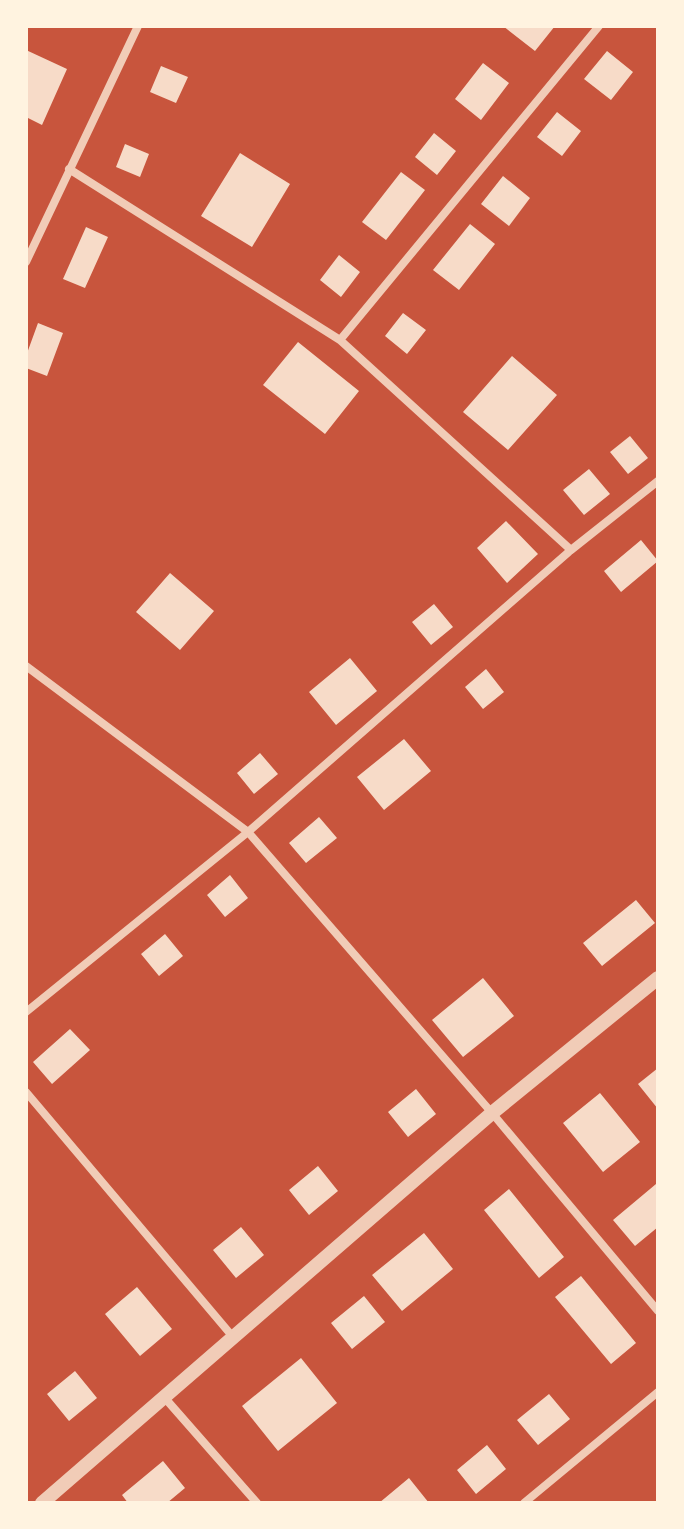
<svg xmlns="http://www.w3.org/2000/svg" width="684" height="1529" font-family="'PT Sans Narrow',sans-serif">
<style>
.building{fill:#f7dbc8}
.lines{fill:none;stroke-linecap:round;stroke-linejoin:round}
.minor{stroke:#f1ccb7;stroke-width:8}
.tertiary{stroke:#f1ccb7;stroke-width:14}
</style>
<rect width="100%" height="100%" fill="#c8553d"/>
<path class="building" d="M 503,26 L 555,26 L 535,51 Z
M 26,50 L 67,69 L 42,125 L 26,117 Z
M 607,51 L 633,72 L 611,100 L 584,79 Z
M 483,63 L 509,83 L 481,120 L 455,99 Z
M 161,66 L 188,77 L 176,103 L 150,92 Z
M 557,112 L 581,131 L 562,156 L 537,137 Z
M 434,133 L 456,151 L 437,175 L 415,157 Z
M 125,144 L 149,154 L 140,177 L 116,167 Z
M 240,153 L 290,184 L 252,247 L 201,216 Z
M 401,172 L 425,190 L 386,240 L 362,222 Z
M 503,176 L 530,198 L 509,226 L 481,204 Z
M 470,224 L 495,244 L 459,290 L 433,270 Z
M 86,227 L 108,237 L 85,288 L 63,279 Z
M 339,255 L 360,272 L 341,297 L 320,280 Z
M 403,313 L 426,330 L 407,354 L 385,336 Z
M 38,323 L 63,333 L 47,376 L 26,368 L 26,356 Z
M 298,342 L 359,391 L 325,434 L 263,385 Z
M 512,356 L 557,395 L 508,450 L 463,412 Z
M 630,436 L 648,458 L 628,474 L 610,452 Z
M 589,469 L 610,494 L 584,515 L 563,490 Z
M 506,521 L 538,554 L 507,583 L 477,548 Z
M 641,540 L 658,561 L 621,592 L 604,571 Z
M 170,573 L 214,611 L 180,650 L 136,612 Z
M 434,604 L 453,627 L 431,645 L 412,622 Z
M 350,658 L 377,691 L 336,725 L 309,692 Z
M 486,669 L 504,692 L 483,709 L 465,687 Z
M 404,739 L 431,771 L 384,810 L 357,777 Z
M 260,753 L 278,774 L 254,794 L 237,773 Z
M 319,817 L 337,838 L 306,863 L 289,843 Z
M 230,875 L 248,898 L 225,917 L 207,895 Z
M 636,900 L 655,923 L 602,966 L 583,943 Z
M 165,934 L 183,956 L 159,976 L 141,954 Z
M 483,978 L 514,1016 L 463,1057 L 432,1020 Z
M 70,1029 L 90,1050 L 52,1084 L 33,1062 Z
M 658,1068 L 658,1109 L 638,1084 Z
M 416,1089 L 436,1114 L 408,1137 L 388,1112 Z
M 600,1093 L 640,1142 L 603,1172 L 563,1123 Z
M 318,1166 L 338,1191 L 309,1215 L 289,1190 Z
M 656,1184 L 658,1187 L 658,1227 L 635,1246 L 613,1220 Z
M 509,1189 L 564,1257 L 539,1278 L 484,1210 Z
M 241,1227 L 264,1255 L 236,1278 L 213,1250 Z
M 424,1233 L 453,1269 L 402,1311 L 372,1275 Z
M 581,1276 L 636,1343 L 611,1364 L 555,1297 Z
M 137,1287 L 172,1329 L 140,1356 L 105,1314 Z
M 364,1296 L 385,1322 L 352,1349 L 331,1323 Z
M 301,1358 L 337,1403 L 278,1451 L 242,1406 Z
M 75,1371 L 97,1398 L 69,1421 L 47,1394 Z
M 549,1394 L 570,1419 L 538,1445 L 517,1420 Z
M 487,1445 L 506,1469 L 476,1494 L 457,1470 Z
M 163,1461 L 185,1488 L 167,1503 L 128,1503 L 122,1495 Z
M 409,1478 L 429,1503 L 379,1503 Z"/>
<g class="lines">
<path class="minor" d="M 69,169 L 340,340 L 571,550
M 26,262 L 138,26
M 340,340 L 599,26
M 26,666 L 248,832 L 492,1113 L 658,1311
M 26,1012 L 248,832 L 571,550 L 658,481
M 26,1092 L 233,1337
M 164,1397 L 257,1503
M 524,1503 L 658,1392"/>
<path class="tertiary" d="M 42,1503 L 492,1113 L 658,978"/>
</g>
<rect width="684" height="1529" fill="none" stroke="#fff3e0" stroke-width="56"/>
</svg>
